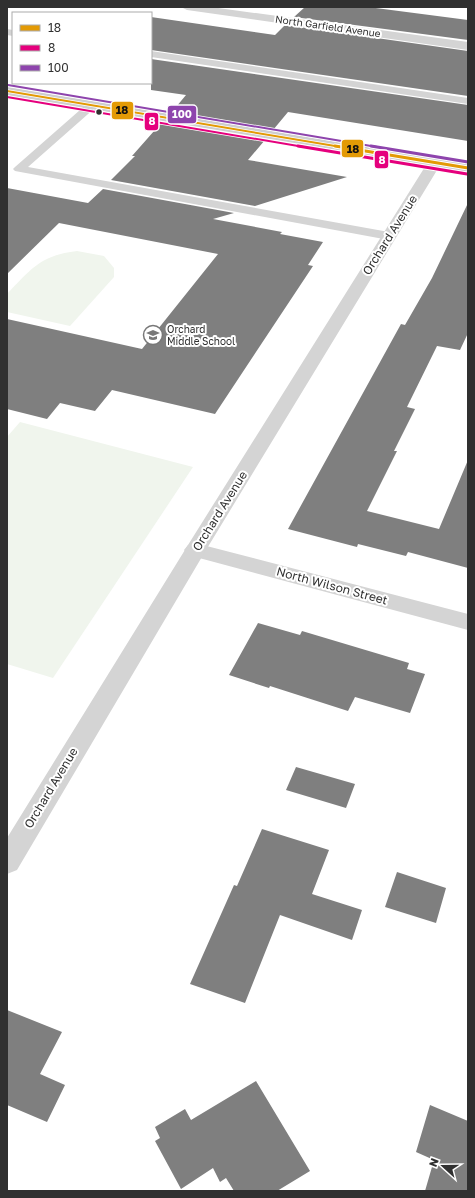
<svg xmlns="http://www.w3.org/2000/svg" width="475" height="1198" font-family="'Golos Text',sans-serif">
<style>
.green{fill:#f0f5ed}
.building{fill:#7f7f7f}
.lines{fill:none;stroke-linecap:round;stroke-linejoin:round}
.service{fill:#d4d4d4;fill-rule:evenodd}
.minor{fill:#d4d4d4;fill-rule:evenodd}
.tertiary{fill:#d4d4d4;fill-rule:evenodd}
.secondary{fill:#cecece;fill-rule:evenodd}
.bus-1-far1-casing{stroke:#fff;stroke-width:3.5}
.bus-1-casing{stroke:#fff;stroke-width:5}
.bus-2-far1-casing{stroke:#fff;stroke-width:3.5}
.bus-2-casing{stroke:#fff;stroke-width:5}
.bus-3-far1-casing{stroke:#fff;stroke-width:3.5}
.bus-3-casing{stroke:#fff;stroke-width:5}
.bus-1-far1{stroke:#e39a05;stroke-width:2}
.bus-1{stroke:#e39a05;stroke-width:3}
.bus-2-far1{stroke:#e5007d;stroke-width:2}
.bus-2{stroke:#e5007d;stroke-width:3}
.bus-3-far1{stroke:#8e44ad;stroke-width:2}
.bus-3{stroke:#8e44ad;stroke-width:3}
.bus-dot{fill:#303030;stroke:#fff;stroke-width:1.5}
.labels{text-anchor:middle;stroke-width:4;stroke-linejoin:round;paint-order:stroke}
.far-street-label{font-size:10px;fill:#303030;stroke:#fff}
.far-poi-label{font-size:10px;fill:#303030;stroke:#fff;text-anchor:start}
.street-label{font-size:12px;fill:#303030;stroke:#fff}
.line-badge{stroke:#fff;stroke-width:1.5}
.badge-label{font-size:11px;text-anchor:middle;font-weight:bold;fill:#fff}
.pale-badge-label{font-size:11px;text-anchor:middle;font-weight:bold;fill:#111}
</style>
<rect width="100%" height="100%" fill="#fff"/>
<path class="green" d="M 77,251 L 104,256 L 114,268 L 114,277 L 70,326 L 7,312 L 7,294 C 31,269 41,255 77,251 Z
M 20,422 L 193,467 L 53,678 L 7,664 L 7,437 Z"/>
<path class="building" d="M 305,7 L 368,7 L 468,20 L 468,40 L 294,17 Z
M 151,17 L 275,35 L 285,25 L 468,51 L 468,96 L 151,50 Z
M 151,59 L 468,105 L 468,141 L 288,112 L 273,130 L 171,113 L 186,95 L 151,90 Z
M 162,122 L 265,140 L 248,160 L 347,177 L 255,206 L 111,180 L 135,156 L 132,156 Z
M 7,188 L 88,203 L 103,189 L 234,213 L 213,219 L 282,232 L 280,234 L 323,242 L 308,265 L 313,266 L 215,414 L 112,390 L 95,411 L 60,403 L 47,419 L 7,409 L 7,319 L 142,349 L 218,254 L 59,223 L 7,274 Z
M 468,203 L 468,333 L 460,350 L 437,346 L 407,407 L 415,409 L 394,451 L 397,451 L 367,511 L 439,529 L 468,460 L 468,568 L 408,552 L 406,556 L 358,544 L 357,547 L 288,529 L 401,324 L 405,325 L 432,278 Z
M 258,623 L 300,635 L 302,631 L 409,663 L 407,669 L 425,674 L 410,713 L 355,697 L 348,711 L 270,686 L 269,688 L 229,675 Z
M 296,767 L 355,784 L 346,808 L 286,790 Z
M 262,829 L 329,850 L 312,894 L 362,910 L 352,940 L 280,915 L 245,1003 L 190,984 L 234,885 L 237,886 Z
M 397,872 L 446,888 L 436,923 L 385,907 Z
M 7,1010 L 62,1032 L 40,1074 L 65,1085 L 47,1122 L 7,1105 Z
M 256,1081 L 310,1171 L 277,1191 L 234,1191 L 226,1178 L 220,1182 L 213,1168 L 181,1189 L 155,1141 L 160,1138 L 155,1127 L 185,1109 L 191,1120 Z
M 430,1105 L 468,1121 L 468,1191 L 425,1191 L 434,1160 L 416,1152 Z"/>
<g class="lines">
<path class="service" d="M 7,29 L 13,30 L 13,36 L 7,35 Z
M 151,51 L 468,98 L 468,104 L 151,57 Z
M 92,102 L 97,105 L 96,107 L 28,167 L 389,232 L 393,233 L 395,236 L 393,239 L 389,240 L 15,171 L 13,169 L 15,167 L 88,103 Z"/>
<path class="minor" d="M 181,7 L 211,7 L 468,42 L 468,50 L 187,10 Z
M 195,543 L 468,614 L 468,630 L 188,555 L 184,550 L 188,545 Z"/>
<path class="tertiary" d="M 435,158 L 440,159 L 442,162 L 206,550 L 17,870 L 7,874 L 7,838 L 188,545 L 428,162 L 430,159 Z"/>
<path class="secondary" d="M 7,87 L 468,164 L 468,172 L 7,95 Z"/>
<defs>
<path id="bus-1-far1" d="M 7,91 L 341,147"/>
<path id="bus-1" d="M 335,146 L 468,168"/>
<path id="bus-2-far1" d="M 7,97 L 304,147"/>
<path id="bus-2" d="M 298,146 L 467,174"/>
<path id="bus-3-far1" d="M 8,85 L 377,147"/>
<path id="bus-3" d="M 371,146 L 468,162"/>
</defs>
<use href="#bus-1-far1" class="bus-1-far1-casing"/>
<use href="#bus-1" class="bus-1-casing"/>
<use href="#bus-2-far1" class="bus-2-far1-casing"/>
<use href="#bus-2" class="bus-2-casing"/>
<use href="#bus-3-far1" class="bus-3-far1-casing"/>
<use href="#bus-3" class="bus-3-casing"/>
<use href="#bus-1-far1" class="bus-1-far1"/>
<use href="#bus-1" class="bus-1"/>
<use href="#bus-2-far1" class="bus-2-far1"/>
<use href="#bus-2" class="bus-2"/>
<use href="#bus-3-far1" class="bus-3-far1"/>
<use href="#bus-3" class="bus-3"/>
</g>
<defs>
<symbol id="school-ring" viewBox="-11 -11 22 22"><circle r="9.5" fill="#fff" stroke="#787878" stroke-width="1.5"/><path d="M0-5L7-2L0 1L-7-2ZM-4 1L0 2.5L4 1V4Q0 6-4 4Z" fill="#787878"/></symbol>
</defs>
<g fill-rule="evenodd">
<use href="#school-ring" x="142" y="324" width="22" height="22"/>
</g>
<circle class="bus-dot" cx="99" cy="112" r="3.5"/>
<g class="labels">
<g class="far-street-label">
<text transform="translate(328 26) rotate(8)" y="4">North Garfield Avenue</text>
</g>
<g class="far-poi-label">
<text x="167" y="333">Orchard<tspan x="167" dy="12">Middle School</tspan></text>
</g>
<g class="street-label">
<text transform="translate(390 235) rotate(-58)" y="4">Orchard Avenue</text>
<text transform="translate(220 511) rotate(-58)" y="4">Orchard Avenue</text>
<text transform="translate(332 586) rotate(15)" y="4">North Wilson Street</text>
<text transform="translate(51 788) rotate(-59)" y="4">Orchard Avenue</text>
</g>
</g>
<g class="line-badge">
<rect x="111" y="101" width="23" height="19" rx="4" fill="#e39a05"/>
<rect x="167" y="105" width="30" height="19" rx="4" fill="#8e44ad"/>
<rect x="144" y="112" width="15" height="19" rx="4" fill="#e5007d"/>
<rect x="341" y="139" width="23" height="19" rx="4" fill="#e39a05"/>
<rect x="374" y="150" width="15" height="19" rx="4" fill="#e5007d"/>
</g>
<g class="badge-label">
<text x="182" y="118">100</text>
<text x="152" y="125">8</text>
<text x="382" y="164">8</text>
</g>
<g class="pale-badge-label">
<text x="122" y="114">18</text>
<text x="353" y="153">18</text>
</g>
<rect width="475" height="1198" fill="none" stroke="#303030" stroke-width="16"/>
<rect x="12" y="12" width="140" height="72" fill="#ffffff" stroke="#acacac"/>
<rect x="20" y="25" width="20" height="6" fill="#e39a05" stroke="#acacac"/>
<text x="48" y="32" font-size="12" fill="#303030">18</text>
<rect x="20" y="45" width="20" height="6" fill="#e5007d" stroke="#acacac"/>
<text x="48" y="52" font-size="12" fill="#303030">8</text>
<rect x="20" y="65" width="20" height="6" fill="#8e44ad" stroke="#acacac"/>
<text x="48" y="72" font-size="12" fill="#303030">100</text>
<g transform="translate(443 1166) rotate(291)" stroke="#ffffff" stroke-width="3" paint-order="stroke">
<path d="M0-3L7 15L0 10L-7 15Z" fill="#303030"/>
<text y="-6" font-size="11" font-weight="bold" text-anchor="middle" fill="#303030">N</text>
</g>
</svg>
